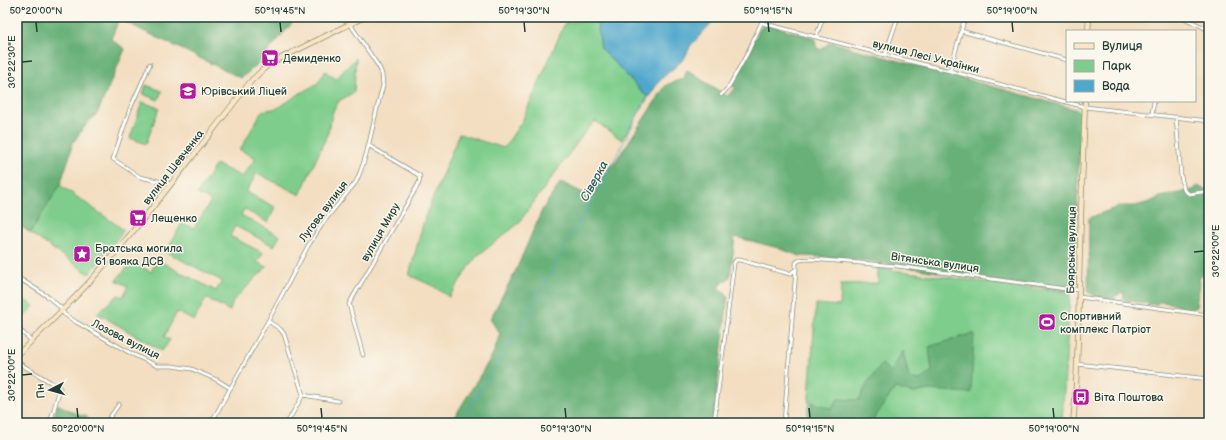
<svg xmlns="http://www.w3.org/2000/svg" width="1226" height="440" font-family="'Balsamiq Sans',sans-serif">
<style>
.green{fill:#7fcd8c;stroke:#4f8560}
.forest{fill:#67b078;stroke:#437656}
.water{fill:#4fa7cc;stroke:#377280}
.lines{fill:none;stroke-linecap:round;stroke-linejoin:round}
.stream{stroke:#4fa7cc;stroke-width:1}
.street-casing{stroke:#898e7a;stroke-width:4.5}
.secondary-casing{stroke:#898e7a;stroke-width:6}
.street{stroke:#fff;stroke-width:3}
.secondary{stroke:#fbe6c4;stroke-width:4.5}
.ticks{fill:none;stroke:#1f3d34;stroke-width:1.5}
.labels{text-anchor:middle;stroke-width:3;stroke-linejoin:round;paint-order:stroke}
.street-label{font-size:11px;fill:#1f3d34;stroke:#fbf7ec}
.poi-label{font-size:11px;fill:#1f3d34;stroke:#fbf7ec;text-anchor:start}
.water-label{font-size:12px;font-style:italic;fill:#2d5d62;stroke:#fbf7ec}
.neatline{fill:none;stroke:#1f3d34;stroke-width:1.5}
.ticks-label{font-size:10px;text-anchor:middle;fill:#1f3d34}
</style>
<rect width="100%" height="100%" fill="#fbf7ec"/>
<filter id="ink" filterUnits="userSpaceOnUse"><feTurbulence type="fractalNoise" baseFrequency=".025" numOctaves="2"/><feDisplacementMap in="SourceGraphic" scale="8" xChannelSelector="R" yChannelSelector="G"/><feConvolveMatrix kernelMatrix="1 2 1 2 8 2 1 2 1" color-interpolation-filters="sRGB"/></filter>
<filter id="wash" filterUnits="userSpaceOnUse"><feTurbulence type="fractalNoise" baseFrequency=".012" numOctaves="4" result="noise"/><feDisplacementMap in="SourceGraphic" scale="16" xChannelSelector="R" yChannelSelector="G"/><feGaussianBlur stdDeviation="0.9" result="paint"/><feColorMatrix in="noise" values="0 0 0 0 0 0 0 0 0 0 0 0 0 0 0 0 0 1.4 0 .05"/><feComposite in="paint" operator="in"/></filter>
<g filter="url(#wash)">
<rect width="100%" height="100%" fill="#f3dec1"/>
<path class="green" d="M 587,20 L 597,23 L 601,48 L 648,98 L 622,140 L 595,121 L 582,136 L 518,224 L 476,257 L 449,297 L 433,286 L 409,275 L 425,217 L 459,134 L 504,148 L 522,121 L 565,23 Z
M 356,58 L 354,92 L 339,101 L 333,111 L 328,133 L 300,195 L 257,173 L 246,192 L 275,207 L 268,223 L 244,209 L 241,215 L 280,236 L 274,246 L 235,226 L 230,236 L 263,253 L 257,262 L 267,267 L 233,301 L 230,311 L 206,298 L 194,321 L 177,312 L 164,337 L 170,340 L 162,351 L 97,313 L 118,295 L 123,297 L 128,286 L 116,280 L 132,262 L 151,272 L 157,260 L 216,291 L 222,281 L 166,252 L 182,223 L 194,228 L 211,201 L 197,194 L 216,164 L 242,177 L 256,158 L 240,150 L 262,111 L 278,108 L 299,94 L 318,83 L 325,71 L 336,79 Z
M 146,85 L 162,91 L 158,100 L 143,94 Z
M 142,102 L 159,108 L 146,144 L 130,138 Z
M 60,185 L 124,230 L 89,274 L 30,233 Z
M 878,268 L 1043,290 L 1043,289 L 1070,293 L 1062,423 L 807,423 L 816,304 L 840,306 L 841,284 L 878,283 Z
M 17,295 L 34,306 L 17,324 Z"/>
<path class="forest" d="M 17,17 L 297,17 L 257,65 L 241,78 L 119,19 L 111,39 L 125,49 L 97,114 L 88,122 L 72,144 L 70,155 L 60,185 L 30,233 L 17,223 Z
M 767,24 L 815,38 L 816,47 L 821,50 L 830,42 L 1075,109 L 1081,113 L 1074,287 L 1067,291 L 968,277 L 869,261 L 825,257 L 800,256 L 775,247 L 735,237 L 730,277 L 718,287 L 728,296 L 713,423 L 451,423 L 493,354 L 500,334 L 490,319 L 516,270 L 542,210 L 561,182 L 589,196 L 609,167 L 616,161 L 666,85 L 684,78 L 687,70 L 727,96 L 736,88 L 732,86 L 760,28 Z
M 1198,186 L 1205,190 L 1209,190 L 1209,274 L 1200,275 L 1196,308 C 1181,310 1172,301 1159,302 L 1156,305 L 1123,300 L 1124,293 L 1122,292 L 1116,296 L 1114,299 L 1096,297 L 1088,292 L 1089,218 L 1120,206 L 1135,206 L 1150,202 L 1160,197 L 1193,190 Z
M 974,333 L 971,393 L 930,390 L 913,393 L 895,388 L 871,423 L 810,423 L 812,402 L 832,409 L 838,399 L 859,400 L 868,382 L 882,364 L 891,372 L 903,351 L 909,378 L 920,380 L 932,371 L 929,347 Z
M 57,404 L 81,416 L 84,415 L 87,417 L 91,423 L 53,423 Z"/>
<path class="water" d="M 588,17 L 717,17 L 691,45 L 684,59 L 661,79 L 648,98 L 601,48 L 597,23 L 587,20 Z"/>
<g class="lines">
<path class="stream" d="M 506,350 L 523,324 L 566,244 L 598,192 L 647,97
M 460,423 L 503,355"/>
</g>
</g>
<g filter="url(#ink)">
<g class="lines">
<defs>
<path id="street" d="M 1182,17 L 1209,30
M 762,23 L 885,55 L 950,71 L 1085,107 L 1209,121
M 961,31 L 1067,60
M 816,37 L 823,17
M 885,55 L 898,17
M 150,64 L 130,109 L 113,159 L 140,177 L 171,184
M 950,71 L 965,17
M 721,95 L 728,88 L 747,54 L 764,17
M 1152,114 L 1154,101
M 1176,117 L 1181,176 L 1184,190 L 1189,194 L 1209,191
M 17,277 L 47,296 L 61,308 L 64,314 L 76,322 L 132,354 L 157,366 L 172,366 L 192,369 L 217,380 L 230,388
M 1079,297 L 1209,315
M 268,321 L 280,329 L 284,334 L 303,395 L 287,423
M 17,328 L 31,340
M 363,355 L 349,304 L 419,183 L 420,176 L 368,145
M 17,362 L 60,388 L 50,423
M 1077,364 L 1209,379
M 303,395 L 338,401
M 106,423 L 119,404
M 211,423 L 268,321 L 308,246 L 325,220 L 356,182 C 370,152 373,118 383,86 L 382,74 L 379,67 L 350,24
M 714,423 L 734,263 L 736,260 L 740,260 L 790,274 L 796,269 L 796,263 C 800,258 805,260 811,259 L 897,266 L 1066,289 L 1079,290
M 784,423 L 796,269"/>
<path id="secondary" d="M 1088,31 L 1089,17
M 17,356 C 42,329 69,305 93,278 C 149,215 199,148 251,81 L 269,64 L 364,17
M 1073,423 C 1078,379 1078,334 1079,289 C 1080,227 1083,164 1085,101"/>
</defs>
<use href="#street" class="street-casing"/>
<use href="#secondary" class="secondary-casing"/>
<use href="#street" class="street"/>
<use href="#secondary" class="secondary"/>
</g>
</g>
<path class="ticks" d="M 36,22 L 37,32M 280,22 L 281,32M 524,22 L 525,32M 768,22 L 769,32M 1012,22 L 1013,32M 22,62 L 32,61M 1194,252 L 1204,251M 22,375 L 32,374M 77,408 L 78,418M 321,408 L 322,418M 565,408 L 566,418M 809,408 L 810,418M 1053,408 L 1054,418"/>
<defs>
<symbol id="supermarket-square" viewBox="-11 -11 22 22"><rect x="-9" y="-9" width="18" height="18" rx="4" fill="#b5179e" stroke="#fbf7ec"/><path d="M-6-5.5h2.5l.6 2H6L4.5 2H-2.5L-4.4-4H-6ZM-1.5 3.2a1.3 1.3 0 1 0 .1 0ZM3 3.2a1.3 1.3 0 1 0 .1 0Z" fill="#fff"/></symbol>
<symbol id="school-square" viewBox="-11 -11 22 22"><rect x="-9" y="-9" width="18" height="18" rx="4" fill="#b5179e" stroke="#fbf7ec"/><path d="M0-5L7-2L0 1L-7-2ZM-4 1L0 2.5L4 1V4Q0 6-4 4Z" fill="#fff"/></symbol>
<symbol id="sight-square" viewBox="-11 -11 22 22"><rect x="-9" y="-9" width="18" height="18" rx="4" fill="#b5179e" stroke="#fbf7ec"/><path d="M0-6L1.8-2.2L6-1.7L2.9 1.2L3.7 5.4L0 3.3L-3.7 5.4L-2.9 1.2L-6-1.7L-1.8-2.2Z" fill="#fff"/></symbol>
<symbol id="stadium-square" viewBox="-11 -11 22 22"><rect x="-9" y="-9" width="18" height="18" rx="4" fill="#b5179e" stroke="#fbf7ec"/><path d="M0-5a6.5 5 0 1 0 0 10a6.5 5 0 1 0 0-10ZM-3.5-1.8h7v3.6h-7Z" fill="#fff"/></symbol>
<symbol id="bus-square" viewBox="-11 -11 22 22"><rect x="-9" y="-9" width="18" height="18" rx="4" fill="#b5179e" stroke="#fbf7ec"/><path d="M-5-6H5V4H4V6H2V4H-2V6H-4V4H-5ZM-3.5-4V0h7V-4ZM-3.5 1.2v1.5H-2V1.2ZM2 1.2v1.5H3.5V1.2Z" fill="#fff"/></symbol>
</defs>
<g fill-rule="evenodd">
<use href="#supermarket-square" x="260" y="48" width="20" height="20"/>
<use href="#school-square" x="178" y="81" width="20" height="20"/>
<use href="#supermarket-square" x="128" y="208" width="20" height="20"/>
<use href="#sight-square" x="72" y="244" width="20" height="20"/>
<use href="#stadium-square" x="1037" y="312" width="20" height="20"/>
<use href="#bus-square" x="1071" y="387" width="20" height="20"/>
</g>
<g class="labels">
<g class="street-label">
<text transform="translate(926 56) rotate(14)" y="4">вулиця Лесі Українки</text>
<text transform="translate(173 167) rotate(-52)" y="4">вулиця Шевченка</text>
<text transform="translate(323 211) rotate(-53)" y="4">Лугова вулиця</text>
<text transform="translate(380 232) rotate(-60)" y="4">вулиця Миру</text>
<text transform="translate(1071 250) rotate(-89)" y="4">Боярська вулиця</text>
<text transform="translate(935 262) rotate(8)" y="4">Вітянська вулиця</text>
<text transform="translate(126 339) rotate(27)" y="4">Лозова вулиця</text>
</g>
<g class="poi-label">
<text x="283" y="62">Демиденко</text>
<text x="201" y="95">Юрівський Ліцей</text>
<text x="151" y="222">Лещенко</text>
<text x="95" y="252">Братська могила<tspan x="95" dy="13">61 вояка ДСВ</tspan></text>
<text x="1060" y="320">Спортивний<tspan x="1060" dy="13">комплекс Патріот</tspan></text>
<text x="1094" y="401">Віта Поштова</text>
</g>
<g class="water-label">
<text transform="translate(594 181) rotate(-61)" y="4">Сіверка</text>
</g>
</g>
<rect width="1226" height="440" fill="none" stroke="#fbf7ec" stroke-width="44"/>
<rect x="1066" y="30" width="130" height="72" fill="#fbf7ec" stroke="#a3ada2"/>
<rect x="1074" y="43" width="20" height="6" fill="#fbe6c4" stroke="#a3ada2"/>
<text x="1102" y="50" font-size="12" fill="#1f3d34">Вулиця</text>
<rect x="1074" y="60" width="20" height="12" fill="#7fcd8c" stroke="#a3ada2"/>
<text x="1102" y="70" font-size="12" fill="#1f3d34">Парк</text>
<rect x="1074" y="80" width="20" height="12" fill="#4fa7cc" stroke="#a3ada2"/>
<text x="1102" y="90" font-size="12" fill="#1f3d34">Вода</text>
<g transform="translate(50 390) rotate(264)" stroke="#fbf7ec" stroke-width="3" paint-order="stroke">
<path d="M0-3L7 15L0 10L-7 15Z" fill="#1f3d34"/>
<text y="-6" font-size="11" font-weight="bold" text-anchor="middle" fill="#1f3d34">Пн</text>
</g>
<rect x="22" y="22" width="1182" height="396" class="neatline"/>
<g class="ticks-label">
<text x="36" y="14">50°20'00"N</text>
<text x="280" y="14">50°19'45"N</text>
<text x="524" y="14">50°19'30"N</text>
<text x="768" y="14">50°19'15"N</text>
<text x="1012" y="14">50°19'00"N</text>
<text transform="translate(11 62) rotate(-90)" y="4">30°22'30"E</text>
<text transform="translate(1215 251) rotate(-90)" y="4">30°22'00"E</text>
<text transform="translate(11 375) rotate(-90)" y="4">30°22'00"E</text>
<text x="78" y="432">50°20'00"N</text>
<text x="322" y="432">50°19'45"N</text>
<text x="566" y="432">50°19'30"N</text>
<text x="810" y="432">50°19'15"N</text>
<text x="1054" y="432">50°19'00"N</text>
</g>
</svg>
